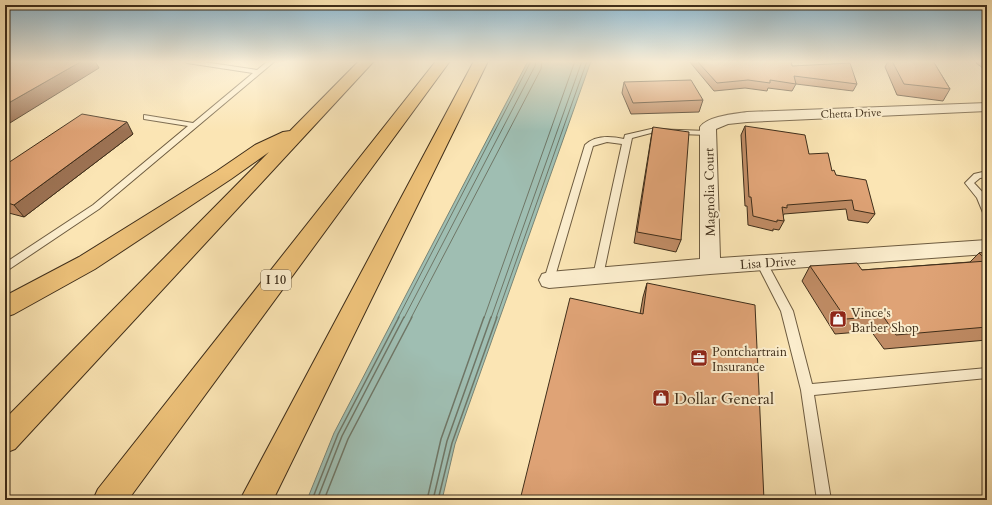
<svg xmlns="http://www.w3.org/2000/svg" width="992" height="505" font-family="Cardo,serif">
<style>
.water{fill:#9fbeb2;stroke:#798475}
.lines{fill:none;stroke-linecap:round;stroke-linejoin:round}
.shore-far1{stroke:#6f7666;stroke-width:1}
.shore{stroke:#6f7666;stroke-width:1.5}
.lane-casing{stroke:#6e5c40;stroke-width:2}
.street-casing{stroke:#6e5c40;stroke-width:2}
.highway-casing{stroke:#3f2e1a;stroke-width:2}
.lane{fill:#fceece;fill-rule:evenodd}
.street{fill:#fceece;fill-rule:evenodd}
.highway{fill:#eec27a;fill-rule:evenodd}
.wall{fill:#c08c65;stroke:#3f2e1a}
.shaded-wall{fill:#9c7253;stroke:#3f2e1a}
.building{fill:#dfa376;stroke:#3f2e1a}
.labels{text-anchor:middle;stroke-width:4;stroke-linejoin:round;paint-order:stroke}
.far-street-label{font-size:11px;fill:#3f2e1a;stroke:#fceece}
.shield{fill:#fceece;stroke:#786850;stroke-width:1}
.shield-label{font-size:12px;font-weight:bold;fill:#3f2e1a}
.street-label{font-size:13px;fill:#3f2e1a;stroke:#fceece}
.poi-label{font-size:13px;fill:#3f2e1a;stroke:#fceece;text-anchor:start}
.near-poi-label{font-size:16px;fill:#3f2e1a;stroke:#fceece;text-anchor:start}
</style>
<rect width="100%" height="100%" fill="#fbe5b4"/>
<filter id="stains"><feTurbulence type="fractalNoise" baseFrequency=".005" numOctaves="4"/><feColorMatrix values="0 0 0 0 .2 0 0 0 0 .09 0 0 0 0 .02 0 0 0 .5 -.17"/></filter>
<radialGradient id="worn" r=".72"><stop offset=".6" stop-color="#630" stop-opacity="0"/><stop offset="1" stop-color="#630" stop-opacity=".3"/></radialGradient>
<path class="water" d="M 528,61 L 591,61 L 455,444 L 442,500 L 307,500 L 334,433 Z"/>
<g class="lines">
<path class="shore-far1" d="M 398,318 L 531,61
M 404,318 L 535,66 L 536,61
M 411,318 L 541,69 L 542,61
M 484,318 L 575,61
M 491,318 L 582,61
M 496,318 L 587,61"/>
<path class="shore" d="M 312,500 L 338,434 L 399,317
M 317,500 L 342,436 L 404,317
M 324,500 L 348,439 L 412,317
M 427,500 L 441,439 L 484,317
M 433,500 L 447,441 L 491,317
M 438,500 L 452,443 L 497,317"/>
<defs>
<path id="lane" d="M 184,61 L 197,61 L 257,70 L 268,61 L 275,61 L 99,209 L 5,272 L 5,263 L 93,205 L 188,126 L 144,119 L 144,115 L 193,123 L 253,73 L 187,63 Z
M 651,129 L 708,131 L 712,133 L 708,135 L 651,133 L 632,138 L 603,276 L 602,279 L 594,279 L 593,276 L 622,144 L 607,142 L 593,146 L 554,280 L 553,283 L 545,283 L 544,280 L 585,145 C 595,135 611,136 624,139 L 625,135 Z
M 987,171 L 987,177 L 980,178 L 974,183 L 987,197 L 987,216 L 984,215 L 977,198 L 965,183 L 974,174 Z
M 761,258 L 765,259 L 793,311 L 812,384 L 987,368 L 987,378 L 814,395 L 831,500 L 817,500 L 801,390 L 781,311 L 756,262 L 757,259 Z"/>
<path id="street" d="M 987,103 L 987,111 L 747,122 L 728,124 L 716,129 L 720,258 L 987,240 L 987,254 L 710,274 L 549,288 L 542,286 L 539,280 L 542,274 L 549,272 L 700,259 L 700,127 C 708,116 734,114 747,112 Z"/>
<path id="highway" d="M 359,61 L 374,61 L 15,449 L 5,453 L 5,419 L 269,152 L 231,179 L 95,269 L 14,314 L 5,317 L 5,296 L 79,257 L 217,171 L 255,145 L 283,132 L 290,131 Z
M 436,61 L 450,61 L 128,500 L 93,500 L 98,489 Z
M 474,61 L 488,61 L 273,500 L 240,500 Z"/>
</defs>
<use href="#lane" class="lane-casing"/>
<use href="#street" class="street-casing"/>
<use href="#highway" class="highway-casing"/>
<use href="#lane" class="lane"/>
<use href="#street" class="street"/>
<use href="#highway" class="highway"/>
</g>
<path class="wall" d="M 689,61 L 791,61 L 792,66 L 857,84 L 853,91 L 796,84 L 792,91 L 768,88 L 767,91 L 745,88 L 714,91 Z
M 888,61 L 933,61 L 950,89 L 943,101 L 897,95 L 885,67 Z
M 978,61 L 987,61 L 987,71 L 976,63 Z
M 624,82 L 703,100 L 699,112 L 631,114 L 622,93 Z
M 745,126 L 809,154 L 832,171 L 875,214 L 868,223 L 848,220 L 846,209 L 784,214 L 783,216 L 784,221 L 779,230 L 773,229 L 773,231 L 748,225 L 747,206 L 745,206 L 741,135 Z
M 653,127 L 681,240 L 676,252 L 634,243 L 651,138 Z
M 133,134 L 24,217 L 5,212 L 5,165 Z
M 987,252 L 987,340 L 884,349 L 871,331 L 835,334 L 802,281 L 810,266 L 862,270 L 970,262 L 979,253 Z
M 647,283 L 764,500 L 640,314 L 643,297 Z"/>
<path class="shaded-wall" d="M 82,61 L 95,61 L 99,68 L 5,126 L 5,105 Z
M 127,122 L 133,134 L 24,217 L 14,205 Z"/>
<path class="building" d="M 15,61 L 82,61 L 5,105 L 5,66 Z
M 697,61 L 791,61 L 792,66 L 850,63 L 857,84 L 794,76 L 796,84 L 770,80 L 770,83 L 748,80 L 717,83 Z
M 892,61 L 933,61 L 950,89 L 904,84 Z
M 691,80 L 703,100 L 633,103 L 624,82 Z
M 82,114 L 127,122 L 14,205 L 5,202 L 5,165 Z
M 745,126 L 805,135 L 809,154 L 828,153 L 832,171 L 834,170 L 836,175 L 866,180 L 875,214 L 854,210 L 852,200 L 787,205 L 787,208 L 782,207 L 784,221 L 777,220 L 777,222 L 753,216 L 751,197 L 749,197 Z
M 653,127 L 689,132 L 681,240 L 637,232 Z
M 987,252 L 987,327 L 896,335 L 883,316 L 846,319 L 810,266 L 857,263 L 862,270 L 987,261 L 979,253 Z
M 647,283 L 755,305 L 764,500 L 520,500 L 570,298 L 643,314 Z"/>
<linearGradient id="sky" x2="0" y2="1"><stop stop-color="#8bb8d2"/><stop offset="0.47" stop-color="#fdf3dd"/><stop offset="1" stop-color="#fdf3dd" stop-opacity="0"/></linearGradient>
<rect width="992" height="131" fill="url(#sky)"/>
<defs>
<symbol id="shop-square" viewBox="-11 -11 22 22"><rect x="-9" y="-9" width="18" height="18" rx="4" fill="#8f2418" stroke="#fceece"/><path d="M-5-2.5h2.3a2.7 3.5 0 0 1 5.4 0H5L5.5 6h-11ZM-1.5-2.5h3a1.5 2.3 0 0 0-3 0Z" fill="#fff"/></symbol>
<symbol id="office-square" viewBox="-11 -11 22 22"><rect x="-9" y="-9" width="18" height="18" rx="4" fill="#8f2418" stroke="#fceece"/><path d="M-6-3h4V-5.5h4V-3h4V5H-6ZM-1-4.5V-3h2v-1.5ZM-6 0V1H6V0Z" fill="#fff"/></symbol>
</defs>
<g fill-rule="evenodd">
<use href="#shop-square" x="828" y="309" width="20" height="20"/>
<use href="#office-square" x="689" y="348" width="20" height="20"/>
<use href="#shop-square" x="651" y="388" width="20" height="20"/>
</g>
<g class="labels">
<g class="far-street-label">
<text transform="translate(851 113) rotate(-2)" y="4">Chetta Drive</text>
</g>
<rect class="shield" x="261" y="270" width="30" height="20" rx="3"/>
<g class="shield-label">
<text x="276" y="284">I 10</text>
</g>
<g class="street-label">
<text transform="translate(709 192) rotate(-91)" y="5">Magnolia Court</text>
<text transform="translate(768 262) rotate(-4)" y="5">Lisa Drive</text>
</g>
<g class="poi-label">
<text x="851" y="317">Vince's<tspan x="851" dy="15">Barber Shop</tspan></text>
<text x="712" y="356">Pontchartrain<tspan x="712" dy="15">Insurance</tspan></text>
</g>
<g class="near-poi-label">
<text x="674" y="404">Dollar General</text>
</g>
</g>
<rect width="992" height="505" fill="none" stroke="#fbe5b4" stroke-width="20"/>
<rect x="6" y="6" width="980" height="493" fill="none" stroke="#3f2e1a" stroke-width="2"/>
<rect x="10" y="10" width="972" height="485" fill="none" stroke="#3f2e1a"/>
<rect width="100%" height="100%" filter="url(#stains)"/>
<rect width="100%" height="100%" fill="url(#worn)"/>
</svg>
